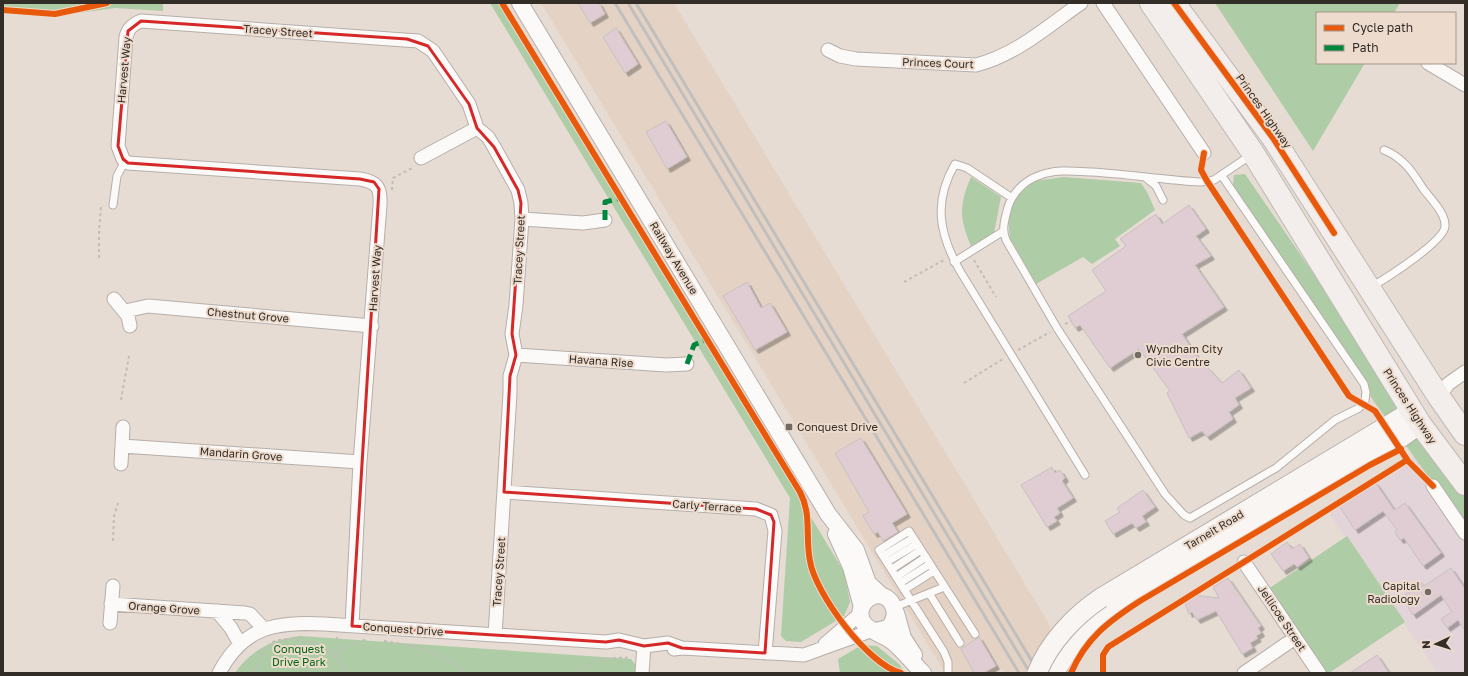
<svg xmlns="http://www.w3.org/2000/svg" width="1468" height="676" font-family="'Golos Text',sans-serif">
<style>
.commercial{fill:#e3d4da}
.built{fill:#e4d3c5}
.green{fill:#aecca5}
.building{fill:#dfcdd3;stroke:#c8c0bf;filter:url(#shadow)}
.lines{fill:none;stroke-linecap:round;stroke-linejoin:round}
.service-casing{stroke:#b6aea9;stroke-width:9}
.minor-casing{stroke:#b6aea9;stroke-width:15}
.tertiary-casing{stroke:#b6aea9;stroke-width:18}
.secondary-casing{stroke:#b6aea9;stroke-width:21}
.trunk-casing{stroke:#beb9b5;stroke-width:24}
.path{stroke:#c1bdba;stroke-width:2;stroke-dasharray:3 3;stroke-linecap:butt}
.service{stroke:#fbfaf9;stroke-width:7}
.minor{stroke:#fbfaf9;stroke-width:13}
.tertiary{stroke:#fbfaf9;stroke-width:16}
.secondary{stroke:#f8f5f3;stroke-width:19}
.trunk{stroke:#f3edeb;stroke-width:22}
.rail{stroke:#c1bfbd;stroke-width:3}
.secondary-bridge-casing{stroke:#b6aea9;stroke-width:21;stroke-linecap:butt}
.secondary-bridge{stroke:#f8f5f3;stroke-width:19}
.quiet{stroke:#00873e;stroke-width:5;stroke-dasharray:10 5;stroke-linecap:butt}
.cycleway-casing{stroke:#eddbcd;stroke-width:8}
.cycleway{stroke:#e8590c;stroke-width:6}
.marked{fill:none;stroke:#d62828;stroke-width:3;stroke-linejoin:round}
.poi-dot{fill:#726a64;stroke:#eddbcd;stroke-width:1.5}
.labels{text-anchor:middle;stroke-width:4;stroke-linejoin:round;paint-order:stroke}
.street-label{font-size:11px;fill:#332d27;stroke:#eddbcd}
.poi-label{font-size:11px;fill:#332d27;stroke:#eddbcd;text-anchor:start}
.park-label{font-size:11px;fill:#006711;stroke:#eddbcd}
</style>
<defs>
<filter id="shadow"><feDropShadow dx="3.5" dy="3.5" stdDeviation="0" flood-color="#0004"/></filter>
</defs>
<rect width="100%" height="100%" fill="#e6dcd4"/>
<path class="commercial" d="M 1429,447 L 1465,498 L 1465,673 L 1438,673 L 1326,509 Z"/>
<path class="built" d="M 541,3 L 674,3 L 1048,622 L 1051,632 L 1031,673 L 1005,673 L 1002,668 L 993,673 L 945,673 Z"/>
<path class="green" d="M 3,3 L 163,3 L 163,11 L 115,8 L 57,16 L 3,12 Z
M 490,3 L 501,3 L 844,572 L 850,602 L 844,616 L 801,642 L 786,641 L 781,636 L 790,498 Z
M 1215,3 L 1400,3 L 1394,13 L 1317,13 L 1317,63 L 1365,63 L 1313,151 Z
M 1245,174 L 1465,494 L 1465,527 L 1375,403 L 1233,185 L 1234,175 Z
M 971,177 L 1001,197 L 994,233 L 971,246 C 959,218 959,205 971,177 Z
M 1064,177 L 1141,183 L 1147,192 L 1155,210 L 1115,239 L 1120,246 L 1092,264 L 1083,257 L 1036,284 L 1010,238 L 1008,216 L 1016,197 L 1034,181 Z
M 1347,536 L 1405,622 L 1329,673 L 1326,673 L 1268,589 Z
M 300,636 L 631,659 L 635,664 L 636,673 L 235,673 C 251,650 273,639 300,636 Z
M 862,645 L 877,646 L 900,665 L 904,673 L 840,673 L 838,659 Z"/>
<path class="building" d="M 578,3 L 599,3 L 605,14 L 590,23 Z
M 616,28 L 638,64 L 625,73 L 603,37 Z
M 666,121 L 687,157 L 667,169 L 646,132 Z
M 1189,205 L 1206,229 L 1196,236 L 1211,256 L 1195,265 L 1224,307 L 1182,334 L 1204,367 L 1207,367 L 1222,383 L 1239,370 L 1251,388 L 1235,398 L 1239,405 L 1229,412 L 1233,419 L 1207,437 L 1202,431 L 1189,438 L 1167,393 L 1170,391 L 1139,349 L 1110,368 L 1080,325 L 1075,328 L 1068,316 L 1106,291 L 1092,270 L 1126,246 L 1120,239 L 1156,214 L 1162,224 Z
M 747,282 L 761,308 L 770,303 L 787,332 L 755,350 L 723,296 Z
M 861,438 L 907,514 L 892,523 L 898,532 L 883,541 L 878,532 L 874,534 L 863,516 L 869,512 L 835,453 Z
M 1052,467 L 1055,473 L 1060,470 L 1065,478 L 1062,481 L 1073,498 L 1057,508 L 1060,513 L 1054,517 L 1057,521 L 1047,527 L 1021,485 Z
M 1375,482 L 1394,510 L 1405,503 L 1441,553 L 1423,566 L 1404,538 L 1400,540 L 1395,532 L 1397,530 L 1383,511 L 1355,530 L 1338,504 Z
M 1143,490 L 1155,507 L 1142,516 L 1146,522 L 1136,528 L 1132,523 L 1113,534 L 1105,521 L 1120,512 L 1117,508 Z
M 1287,542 L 1292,549 L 1300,544 L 1309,558 L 1297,567 L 1294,564 L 1283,571 L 1271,554 Z
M 1451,568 L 1465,589 L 1465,631 L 1458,620 L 1447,628 L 1441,619 L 1452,612 L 1441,595 L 1413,615 L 1402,597 L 1422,583 L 1424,586 Z
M 1228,578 L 1261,626 L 1258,628 L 1261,633 L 1256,636 L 1258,638 L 1250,643 L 1253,648 L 1242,654 L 1216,611 L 1197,620 L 1192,612 L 1189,614 L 1184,601 L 1194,595 L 1219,598 L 1213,587 Z
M 979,637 L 996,666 L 983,673 L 974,673 L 961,649 Z
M 1377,655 L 1389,673 L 1350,673 Z"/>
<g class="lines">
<defs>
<path id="service" d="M 1222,176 L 1364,384 L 1366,392 L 1365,401 L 1359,408 L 1335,420 L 1276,468 L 1190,518 L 1184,515 L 1165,494 L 1057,328 L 1006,240 C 1002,230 1004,222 1007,211 C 1010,196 1023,181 1038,176 C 1055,169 1073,171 1092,172 C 1128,174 1164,180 1201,182 L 1214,180 L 1251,155
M 1146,178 L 1156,186 L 1163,200
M 1012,198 L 967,168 L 955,164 C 933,202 939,234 960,271 L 1085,475
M 113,205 L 117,176 L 125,161
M 954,262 L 1002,232
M 1371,287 C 1385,279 1445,241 1445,226 C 1446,214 1431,199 1424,190 C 1413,173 1404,158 1384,150
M 883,556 L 913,538
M 887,562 L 917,544
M 892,569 L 921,550
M 896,577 L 926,557
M 900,583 L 930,564
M 904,590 L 934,571
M 929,593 L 960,643
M 895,607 L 944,587
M 948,673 L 948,662 L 944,652 L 879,550 L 909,531 L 975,634"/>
<path id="minor" d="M 1103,3 L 1204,153
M 828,50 L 840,56 L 856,59 L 976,65 C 1016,55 1048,26 1081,3
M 1428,63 L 1465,85
M 421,158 L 477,128
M 522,219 L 583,223 L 605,220
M 114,299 L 128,316 L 130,326
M 125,311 L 148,306 L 372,326
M 516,355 L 666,365 L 687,364
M 1439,397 L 1448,384 L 1465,372
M 122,446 L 360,462
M 121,464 L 123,427
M 1433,486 L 1465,533
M 504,492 L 756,509 L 771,515 L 775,531 L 765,653
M 1244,562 L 1319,673
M 111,604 L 245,613 L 250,614 L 264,629
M 217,611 L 231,628 L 240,644
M 110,623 L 113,586
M 352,626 L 360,462 L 380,205 C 381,187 377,182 360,179 L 128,163 L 123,159 L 118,146 L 126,37 C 128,28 133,24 141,21 L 418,41 L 433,51 L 469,104 L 477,128 L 488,137 L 494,147 L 518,190 L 521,203 L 522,219 L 516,305 L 512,334 L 516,355 L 510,376 L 510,393 L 495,635
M 825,644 L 861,613
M 674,649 L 682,648 L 804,655 L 873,630
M 219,673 C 244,626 275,622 324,624 L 606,642 L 619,640 L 644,646 L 668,643 L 682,648
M 642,673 L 644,646
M 1244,673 L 1295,638"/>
<path id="tertiary" d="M 520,3 L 828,514 L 856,550 L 868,583 L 882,596
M 836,534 L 851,567 L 862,607
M 896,613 L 903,638 L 914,655
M 876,631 L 888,628 C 905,611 886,586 868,599 C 864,602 862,605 861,609 C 856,629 882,633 893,642 C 904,651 913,663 923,673"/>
<path id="secondary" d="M 1101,598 L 1412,411
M 1054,673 L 1075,640 L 1108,611 L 1396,441 L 1420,424"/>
<path id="trunk" d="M 1151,3 L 1253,153 L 1420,424 L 1465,484
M 1174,3 L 1273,138 L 1439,397 L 1465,434"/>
</defs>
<use href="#service" class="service-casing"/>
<use href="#minor" class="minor-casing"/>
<use href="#tertiary" class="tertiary-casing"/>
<use href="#secondary" class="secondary-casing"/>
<use href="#trunk" class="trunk-casing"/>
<path class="path" d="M 392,190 L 393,178 L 414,167
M 99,258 L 99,231 L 101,207 L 104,206
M 974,260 L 996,297
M 904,282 L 944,260
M 1065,324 L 1071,321
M 1018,350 L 1050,332
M 964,383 L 1003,359
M 121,400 L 129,356
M 113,541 L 114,516 L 118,503
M 384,641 C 416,646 439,650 465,673
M 336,654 L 347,646 L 367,639
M 335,658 L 337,637
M 255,673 C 256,666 266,648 271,643 C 283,635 314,641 325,648 C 334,654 341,665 348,673
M 574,673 C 591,662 610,656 631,658"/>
<use href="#service" class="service"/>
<use href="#minor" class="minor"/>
<use href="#tertiary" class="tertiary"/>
<use href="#secondary" class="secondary"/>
<use href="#trunk" class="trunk"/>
<path class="rail" d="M 615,3 L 1019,673
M 628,3 L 1030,673
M 636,3 L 1039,673"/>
<defs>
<path id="secondary-bridge" d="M 1037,673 C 1049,643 1074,616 1101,598"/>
</defs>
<use href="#secondary-bridge" class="secondary-bridge-casing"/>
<use href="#secondary-bridge" class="secondary-bridge"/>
<path class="quiet" d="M 605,220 L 605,202 L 621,198
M 687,364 L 694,345 L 707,339"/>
<defs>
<path id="cycleway" d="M 502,3 L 800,492 C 812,515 805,536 810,561 C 815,593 868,665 901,673
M 1174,3 L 1273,138 L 1334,233
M 3,10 L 55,14 L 107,3
M 1204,153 L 1201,170 L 1207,181 L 1349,396 L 1375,411 L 1408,461 L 1433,486
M 1071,673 C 1086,638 1109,621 1140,601 L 1370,465 L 1401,449
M 1103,673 L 1103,655 L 1108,647 L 1407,460"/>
</defs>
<use href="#cycleway" class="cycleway-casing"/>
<use href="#cycleway" class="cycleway"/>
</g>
<path class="marked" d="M 141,21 L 407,39 L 428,46 L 469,104 L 477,128 L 494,147 L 518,190 L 521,203 L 512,334 L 516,355 L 510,376 L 504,492 L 756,509 L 771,515 L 774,522 L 765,653 L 682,648 L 668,643 L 644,646 L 619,640 L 606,642 L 352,626 L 379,189 L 374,182 L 360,179 L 128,163 L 123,159 L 118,146 L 128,31 Z"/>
<g class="poi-dot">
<circle cx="1138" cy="355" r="4"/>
<rect x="785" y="423" width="8" height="8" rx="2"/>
<circle cx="1428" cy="592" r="4"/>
</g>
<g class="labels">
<g class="street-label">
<text transform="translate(278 31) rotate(4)" y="4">Tracey Street</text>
<text transform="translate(938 63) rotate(2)" y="4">Princes Court</text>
<text transform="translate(124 70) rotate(-85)" y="4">Harvest Way</text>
<text transform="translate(1264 111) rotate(55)" y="4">Princes Highway</text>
<text transform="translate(519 250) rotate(-87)" y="4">Tracey Street</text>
<text transform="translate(674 258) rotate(59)" y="4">Railway Avenue</text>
<text transform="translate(375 278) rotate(-86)" y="4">Harvest Way</text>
<text transform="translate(248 315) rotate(5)" y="4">Chestnut Grove</text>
<text transform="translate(601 361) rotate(4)" y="4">Havana Rise</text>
<text transform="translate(1410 406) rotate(57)" y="4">Princes Highway</text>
<text transform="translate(241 454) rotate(4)" y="4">Mandarin Grove</text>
<text transform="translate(707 506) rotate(4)" y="4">Carly Terrace</text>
<text transform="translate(1214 530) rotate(-31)" y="4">Tarneit Road</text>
<text transform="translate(499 572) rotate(-86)" y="4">Tracey Street</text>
<text transform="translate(164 608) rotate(4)" y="4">Orange Grove</text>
<text transform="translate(1282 618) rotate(56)" y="4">Jellicoe Street</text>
<text transform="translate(403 629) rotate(4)" y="4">Conquest Drive</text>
</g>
<g class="poi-label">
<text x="1146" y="353">Wyndham City<tspan x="1146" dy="13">Civic Centre</tspan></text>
<text x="797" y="431">Conquest Drive</text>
<text x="1420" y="590" text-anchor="end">Capital<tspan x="1420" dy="13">Radiology</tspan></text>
</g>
<g class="park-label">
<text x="299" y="653">Conquest<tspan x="299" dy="13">Drive Park</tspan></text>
</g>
</g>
<rect width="1468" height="676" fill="none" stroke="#332d27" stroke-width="8"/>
<rect x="1316" y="12" width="140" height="52" fill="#eddbcd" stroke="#a3958b"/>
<rect x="1324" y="25" width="20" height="6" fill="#e8590c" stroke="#a3958b"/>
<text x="1352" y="32" font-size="12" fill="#332d27">Cycle path</text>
<rect x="1324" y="45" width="20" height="6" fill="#00873e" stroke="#a3958b"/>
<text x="1352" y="52" font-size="12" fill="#332d27">Path</text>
<g transform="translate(1436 644) rotate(266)" stroke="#eddbcd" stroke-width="3" paint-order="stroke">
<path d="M0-3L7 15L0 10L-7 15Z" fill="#332d27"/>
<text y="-6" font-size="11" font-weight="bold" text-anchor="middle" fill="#332d27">N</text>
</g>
</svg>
